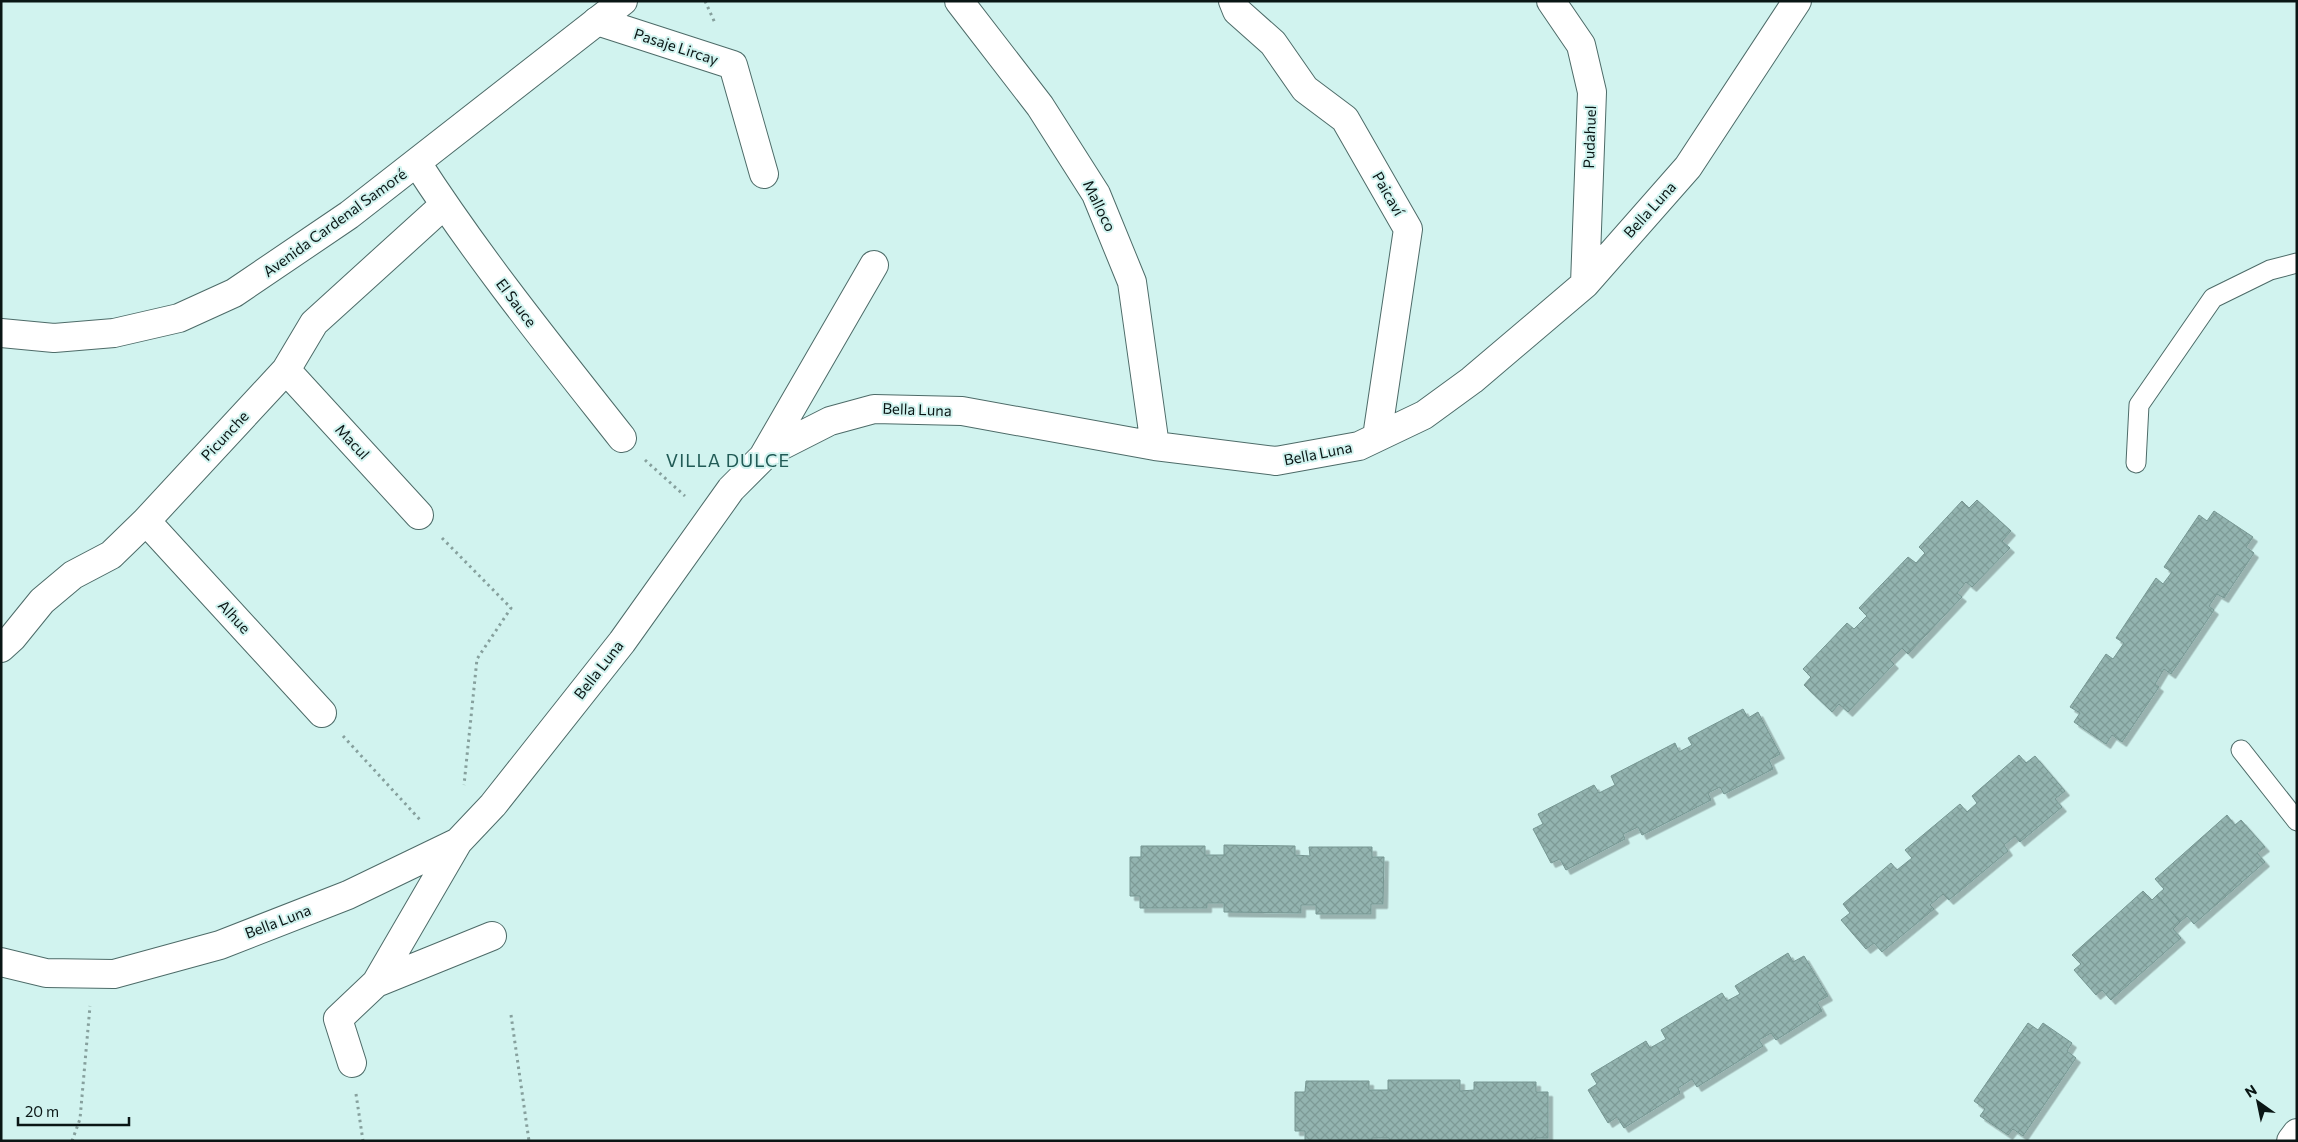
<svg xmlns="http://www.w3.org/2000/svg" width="2298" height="1142" font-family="Commissioner,sans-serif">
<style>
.building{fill:url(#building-cross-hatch);stroke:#769692;filter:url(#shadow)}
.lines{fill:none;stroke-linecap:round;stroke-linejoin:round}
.lane-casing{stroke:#4d6b68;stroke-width:21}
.street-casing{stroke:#4d6b68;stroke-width:30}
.secondary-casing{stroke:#4d6b68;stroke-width:30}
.path{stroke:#86a09d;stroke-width:3;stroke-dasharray:2.5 4;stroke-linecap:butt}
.lane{stroke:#fff;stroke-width:19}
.street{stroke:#fff;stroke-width:28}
.secondary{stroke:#fff;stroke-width:28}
.labels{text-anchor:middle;stroke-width:4;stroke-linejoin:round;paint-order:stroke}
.street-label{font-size:15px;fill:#0a1615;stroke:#d1f3ef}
.quarter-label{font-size:18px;letter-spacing:1px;fill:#215b56;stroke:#d1f3ef}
</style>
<defs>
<pattern id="building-cross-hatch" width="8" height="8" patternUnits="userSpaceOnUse" patternTransform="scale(1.25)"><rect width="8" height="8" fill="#93b4b0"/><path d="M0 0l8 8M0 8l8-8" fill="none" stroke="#7d9a96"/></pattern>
<filter id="shadow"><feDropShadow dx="4.5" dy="4.5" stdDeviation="0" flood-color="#0004"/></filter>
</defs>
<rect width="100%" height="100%" fill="#d1f3ef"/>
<path class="building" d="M 1977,500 L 2011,531 L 2002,541 L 2010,548 L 1972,587 L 1966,582 L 1957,593 L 1962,597 L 1908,654 L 1902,648 L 1890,660 L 1894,664 L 1848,712 L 1839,704 L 1832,712 L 1804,685 L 1811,677 L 1803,669 L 1847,623 L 1854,629 L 1867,616 L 1859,608 L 1908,557 L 1916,563 L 1925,553 L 1919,547 L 1962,501 L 1969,508 Z
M 2214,511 L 2253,537 L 2246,547 L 2254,553 L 2224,598 L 2217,594 L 2209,606 L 2214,610 L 2171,674 L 2164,669 L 2155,684 L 2159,687 L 2122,742 L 2112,735 L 2106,744 L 2074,722 L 2080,713 L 2070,707 L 2106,654 L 2113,659 L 2124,643 L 2116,638 L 2156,578 L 2163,584 L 2172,572 L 2164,567 L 2199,515 L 2207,521 Z
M 1743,709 L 1748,718 L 1758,712 L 1780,754 L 1769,760 L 1773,769 L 1724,794 L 1720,787 L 1708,793 L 1711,800 L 1642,835 L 1638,827 L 1623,834 L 1625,839 L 1566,870 L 1560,859 L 1551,863 L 1533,829 L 1543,824 L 1538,814 L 1594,785 L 1599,793 L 1615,785 L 1611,776 L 1675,743 L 1679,752 L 1692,745 L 1688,738 Z
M 2019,755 L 2026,763 L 2035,756 L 2065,791 L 2055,799 L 2062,807 L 2020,842 L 2015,836 L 2004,845 L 2008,851 L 1949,900 L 1943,894 L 1930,905 L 1934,909 L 1882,952 L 1874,943 L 1866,949 L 1841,920 L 1850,913 L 1843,904 L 1891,863 L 1897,870 L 1912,858 L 1905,850 L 1960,804 L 1967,812 L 1977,803 L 1972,796 Z
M 2227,815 L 2235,825 L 2241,820 L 2265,847 L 2257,853 L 2265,862 L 2194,924 L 2187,916 L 2180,922 L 2157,895 L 2164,889 L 2155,879 Z
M 1224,845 L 1295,846 L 1295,855 L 1310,856 L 1309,847 L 1372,847 L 1372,857 L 1384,857 L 1383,904 L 1371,904 L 1371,914 L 1316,914 L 1316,905 L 1301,905 L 1301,913 L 1224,912 L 1224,903 L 1207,903 L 1207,908 L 1140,908 L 1140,896 L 1130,896 L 1130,857 L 1141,857 L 1141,846 L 1205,846 L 1205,855 L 1224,855 Z
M 2143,891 L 2152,900 L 2157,895 L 2180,922 L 2173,929 L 2181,938 L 2111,1000 L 2102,990 L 2096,995 L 2074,970 L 2081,964 L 2072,955 Z
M 1788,953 L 1793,962 L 1804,956 L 1828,996 L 1817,1002 L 1822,1011 L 1776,1040 L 1771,1033 L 1759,1040 L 1763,1046 L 1697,1087 L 1692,1079 L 1678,1088 L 1680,1093 L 1624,1128 L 1617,1117 L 1608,1123 L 1588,1090 L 1597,1084 L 1591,1074 L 1646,1041 L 1650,1048 L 1666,1039 L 1661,1030 L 1722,993 L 1727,1001 L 1740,994 L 1735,986 Z
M 2028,1023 L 2038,1030 L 2043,1023 L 2072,1043 L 2067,1051 L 2076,1058 L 2023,1136 L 2013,1129 L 2008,1135 L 1980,1116 L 1985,1109 L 1974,1101 Z
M 1388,1080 L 1460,1080 L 1460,1091 L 1474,1090 L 1474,1082 L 1536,1082 L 1536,1092 L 1548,1092 L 1548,1138 L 1535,1138 L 1535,1141 L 1389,1141 L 1389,1138 L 1372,1138 L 1372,1141 L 1305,1141 L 1305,1131 L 1295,1131 L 1295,1092 L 1305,1092 L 1306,1081 L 1369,1081 L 1369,1090 L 1388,1090 Z"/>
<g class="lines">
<defs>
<path id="lane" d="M 2136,463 L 2139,405 L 2213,298 L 2270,270 L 2297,263
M 2241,750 L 2297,821"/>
<path id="street" d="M 959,1 L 1040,106 L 1096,194 L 1132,282 L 1155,446
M 1233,1 L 1237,11 L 1273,43 L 1305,89 L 1345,119 L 1408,229 L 1377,437
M 1551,1 L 1581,45 L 1592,92 L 1585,284
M 597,21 L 733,65 L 764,174
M 417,163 C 479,259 551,348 622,438
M 286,370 L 419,515
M 763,457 L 874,265
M 146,521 L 322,713
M 1,648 L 12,638 L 42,601 L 73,575 L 111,555 L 146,521 L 286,370 L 314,323 L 444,205
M 1,962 L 46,973 L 114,974 L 220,945 L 348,895 L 458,842 L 493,805 L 622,642 L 731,489 L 767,453 L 830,421 L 874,409 L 962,411 L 1155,446 L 1276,461 L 1359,446 L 1424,415 L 1472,380 L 1585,284 L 1688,167 L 1797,1
M 376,983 L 492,936
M 352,1063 L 338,1019 L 376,983 L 458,842"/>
<path id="secondary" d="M 1,333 L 54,338 L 114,333 L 179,318 L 234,293 L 349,215 L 623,1
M 2291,1141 L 2297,1133"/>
</defs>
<use href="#lane" class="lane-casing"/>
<use href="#street" class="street-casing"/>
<use href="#secondary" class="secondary-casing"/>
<path class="path" d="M 705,1 L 715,23
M 645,460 L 685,496
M 442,538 L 511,608 L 477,659 L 464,785
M 343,736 L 422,822
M 511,1015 L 529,1141
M 356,1094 L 363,1141
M 72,1141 L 80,1119 L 90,1006"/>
<use href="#lane" class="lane"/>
<use href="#street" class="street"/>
<use href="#secondary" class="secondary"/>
</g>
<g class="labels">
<g class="street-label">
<text transform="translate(676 47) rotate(18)" y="5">Pasaje Lircay</text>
<text transform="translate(1590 137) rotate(-88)" y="5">Pudahuel</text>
<text transform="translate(1388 194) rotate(60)" y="5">Paicaví</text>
<text transform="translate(1099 206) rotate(64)" y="5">Malloco</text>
<text transform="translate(1650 210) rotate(-48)" y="5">Bella Luna</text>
<text transform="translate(335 223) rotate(-36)" y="5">Avenida Cardenal Samoré</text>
<text transform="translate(516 303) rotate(53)" y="5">El Sauce</text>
<text transform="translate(917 410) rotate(2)" y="5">Bella Luna</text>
<text transform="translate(225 436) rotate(-47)" y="5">Picunche</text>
<text transform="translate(352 442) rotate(47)" y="5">Macul</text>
<text transform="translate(1318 454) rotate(-11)" y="5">Bella Luna</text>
<text transform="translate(234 617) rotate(47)" y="5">Alhue</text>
<text transform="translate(599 670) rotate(-52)" y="5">Bella Luna</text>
<text transform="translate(278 922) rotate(-21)" y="5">Bella Luna</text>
</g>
<g class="quarter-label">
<text x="728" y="467">VILLA DULCE</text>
</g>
</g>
<rect width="2298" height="1142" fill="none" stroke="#0a1615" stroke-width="5"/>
<g transform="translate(2258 1102) rotate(327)" stroke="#d1f3ef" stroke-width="4" paint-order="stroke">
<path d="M0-4L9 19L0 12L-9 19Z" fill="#0a1615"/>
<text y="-8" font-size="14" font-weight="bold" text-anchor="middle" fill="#0a1615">N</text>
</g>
<path d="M18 1117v8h111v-8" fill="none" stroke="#0a1615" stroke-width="2.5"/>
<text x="25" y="1117" font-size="15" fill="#0a1615" stroke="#d1f3ef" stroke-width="4" paint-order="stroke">20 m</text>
</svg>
